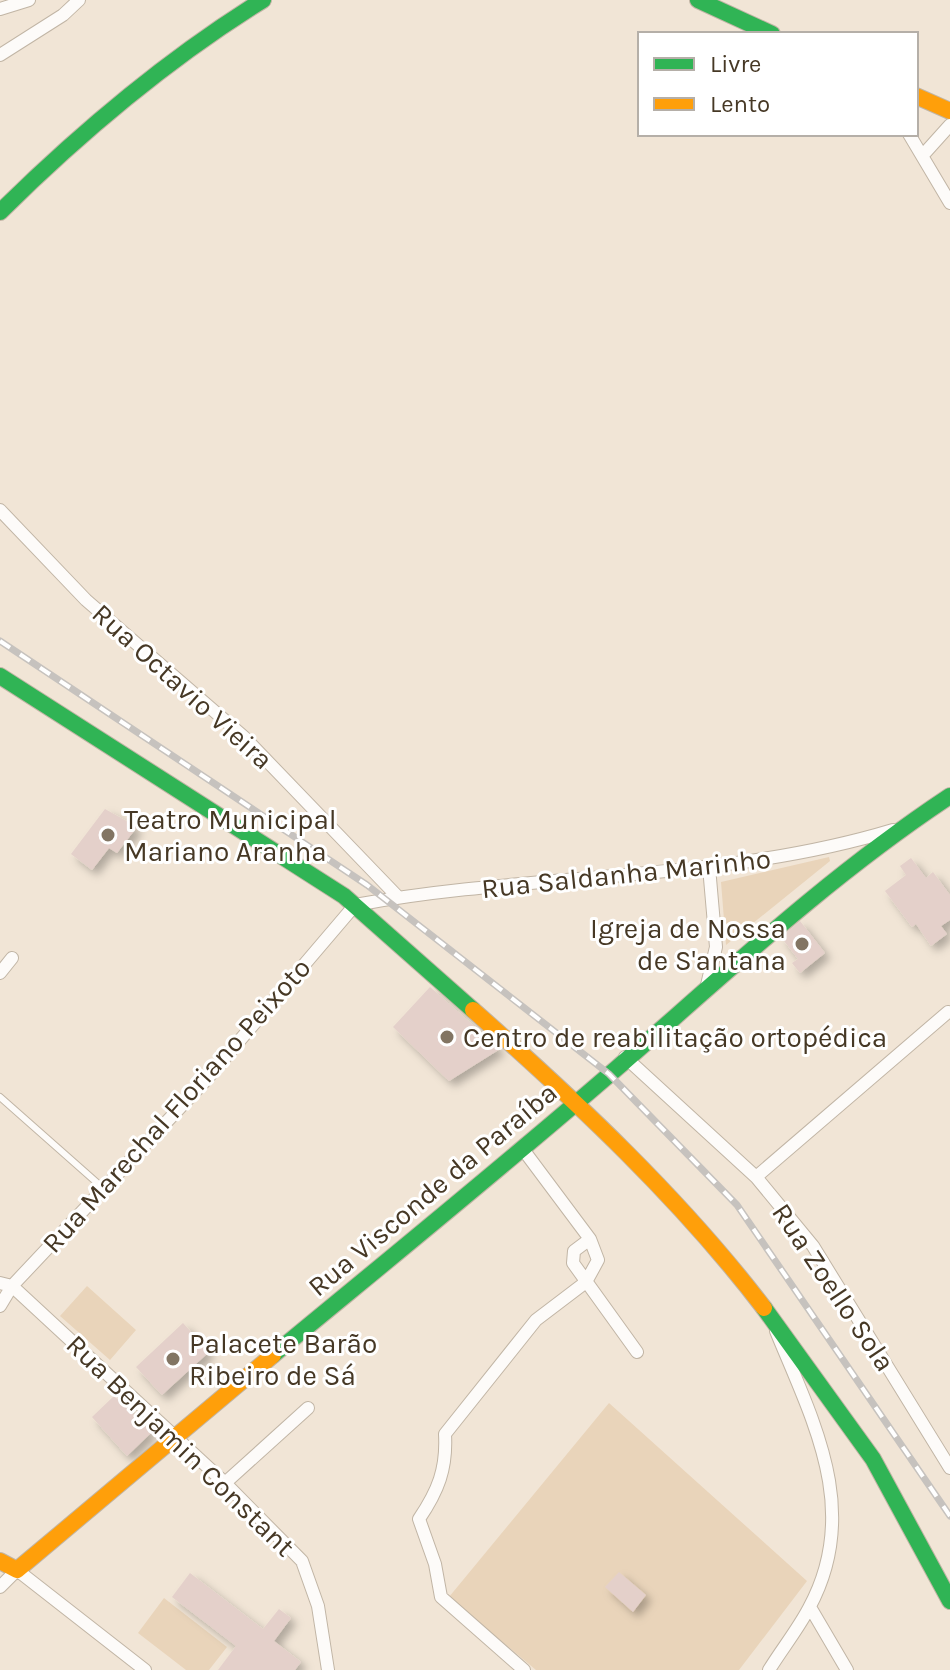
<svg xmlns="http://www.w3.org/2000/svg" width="950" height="1670" font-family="Karla,sans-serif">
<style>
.green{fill:#e9d4ba}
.building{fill:#e4d0ca;filter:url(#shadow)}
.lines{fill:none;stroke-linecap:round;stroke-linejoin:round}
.lane-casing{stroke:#c1b5a5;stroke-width:8}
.street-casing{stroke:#c1b5a5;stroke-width:14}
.fast-casing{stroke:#c1b5a5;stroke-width:18}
.slow-casing{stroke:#c1b5a5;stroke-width:18}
.lane{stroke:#fdfbf9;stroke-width:6}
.street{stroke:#fdfbf9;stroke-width:12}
.fast{stroke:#30b455;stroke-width:16}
.slow{stroke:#ff9f0a;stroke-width:16}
.rail-casing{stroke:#c6c2be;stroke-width:7}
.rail{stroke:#fff;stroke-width:4;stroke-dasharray:12;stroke-linecap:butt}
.poi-dot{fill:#827563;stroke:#fff;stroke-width:3}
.labels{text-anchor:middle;stroke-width:6;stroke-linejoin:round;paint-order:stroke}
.street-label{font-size:28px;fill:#463825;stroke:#fff}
.poi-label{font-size:28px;fill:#463825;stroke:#fff;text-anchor:start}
</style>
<defs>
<filter id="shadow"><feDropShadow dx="5.5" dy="5.5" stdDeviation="4" flood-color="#0004"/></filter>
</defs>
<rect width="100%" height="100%" fill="#f1e5d6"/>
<path class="green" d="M 829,857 L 830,861 L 726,945 L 721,882 Z
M 87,1286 L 136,1330 L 110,1360 L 60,1316 Z
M 609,1403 L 807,1581 L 739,1670 L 536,1670 L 449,1597 Z
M 164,1598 L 227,1647 L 209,1670 L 186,1670 L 138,1633 Z"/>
<path class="building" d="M 105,809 L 137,827 L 117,853 L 109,848 L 92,870 L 71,854 Z
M 911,858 L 926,878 L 933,872 L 950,895 L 950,920 L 941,926 L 947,934 L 931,946 L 916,924 L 912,927 L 885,891 L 906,875 L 900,866 Z
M 800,921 L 825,953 L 800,973 L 792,963 L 798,959 L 781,937 Z
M 430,987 L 500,1049 L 449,1081 L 393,1027 Z
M 183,1323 L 209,1352 L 162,1395 L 136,1367 Z
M 114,1396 L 152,1432 L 127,1456 L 92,1417 Z
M 619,1572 L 646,1595 L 633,1612 L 605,1587 Z
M 190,1573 L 263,1629 L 279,1609 L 291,1618 L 274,1641 L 301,1662 L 295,1670 L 218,1670 L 236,1646 L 172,1597 Z"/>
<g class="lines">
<defs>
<path id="lane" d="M 0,1097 L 103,1188"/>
<path id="street" d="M 0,9 L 29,0
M 0,55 L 63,15 L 79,0
M 909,134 L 950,203
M 923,155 L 950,125
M 0,510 L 86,600 L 244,737 L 398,897
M 0,973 L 12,958
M 707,985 L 716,947 L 709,867
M 625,1057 L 756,1177 L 813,1246 L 950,1468
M 522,1148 L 590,1239 L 598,1260 L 586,1282 L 536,1320 L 445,1434 C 447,1469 438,1491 419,1519 L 435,1564 L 441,1597 L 524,1670
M 756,1177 L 948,1012
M 590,1239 L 574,1251 L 573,1263 L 637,1352
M 0,1283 L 12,1286 L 225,1483 L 302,1561 L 318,1606 L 328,1670
M 0,1306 L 12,1286 L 206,1080 L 355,905 C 533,872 718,883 893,830
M 225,1483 L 308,1408
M 0,1587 L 17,1570 L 145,1670
M 810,1607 L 847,1670
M 769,1670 C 782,1649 798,1629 809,1608 C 862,1511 813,1421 776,1331"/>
<path id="fast" d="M 698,0 L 772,34
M 0,212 C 81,132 166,60 263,0
M 0,676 L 344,896 L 473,1010
M 764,1308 L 873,1459 L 950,1601
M 273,1355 C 388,1260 504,1166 617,1068 C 726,973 829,876 950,796"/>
<path id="slow" d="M 916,96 L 950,111
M 473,1010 C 577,1102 680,1198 764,1308
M 0,1561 L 17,1570 L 273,1355"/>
</defs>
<use href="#lane" class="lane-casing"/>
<use href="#street" class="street-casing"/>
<use href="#fast" class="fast-casing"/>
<use href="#slow" class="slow-casing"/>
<use href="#lane" class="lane"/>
<use href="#street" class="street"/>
<use href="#fast" class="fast"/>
<use href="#slow" class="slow"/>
<defs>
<path id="rail" d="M 0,641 L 367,885 L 609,1074 L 737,1205 L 950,1516"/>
</defs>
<use href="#rail" class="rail-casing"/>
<use href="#rail" class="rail"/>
</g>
<g class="poi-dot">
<circle cx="108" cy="835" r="8"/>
<circle cx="802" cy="944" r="8"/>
<circle cx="447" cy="1037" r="8"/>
<circle cx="173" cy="1359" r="8"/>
</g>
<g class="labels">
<g class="street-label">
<text transform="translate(183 686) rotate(42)" y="10">Rua Octavio Vieira</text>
<text transform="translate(626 873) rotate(-6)" y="10">Rua Saldanha Marinho</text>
<text transform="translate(176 1105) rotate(-48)" y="10">Rua Marechal Floriano Peixoto</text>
<text transform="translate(432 1189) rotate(-40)" y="10">Rua Visconde da Paraíba</text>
<text transform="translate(834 1287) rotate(56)" y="10">Rua Zoello Sola</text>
<text transform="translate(181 1445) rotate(44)" y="10">Rua Benjamin Constant</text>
</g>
<g class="poi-label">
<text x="124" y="829">Teatro Municipal<tspan x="124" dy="32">Mariano Aranha</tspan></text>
<text x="786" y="938" text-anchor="end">Igreja de Nossa<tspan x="786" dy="32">de S'antana</tspan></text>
<text x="463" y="1047">Centro de reabilitação ortopédica</text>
<text x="189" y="1353">Palacete Barão<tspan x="189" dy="32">Ribeiro de Sá</tspan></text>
</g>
</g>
<rect x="638" y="32" width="280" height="104" fill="#ffffff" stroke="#b5afa8" stroke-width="2"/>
<rect x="654" y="58" width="40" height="12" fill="#30b455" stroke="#b5afa8" stroke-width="2"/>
<text x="710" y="72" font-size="24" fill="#463825">Livre</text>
<rect x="654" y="98" width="40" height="12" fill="#ff9f0a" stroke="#b5afa8" stroke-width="2"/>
<text x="710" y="112" font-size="24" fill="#463825">Lento</text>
</svg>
